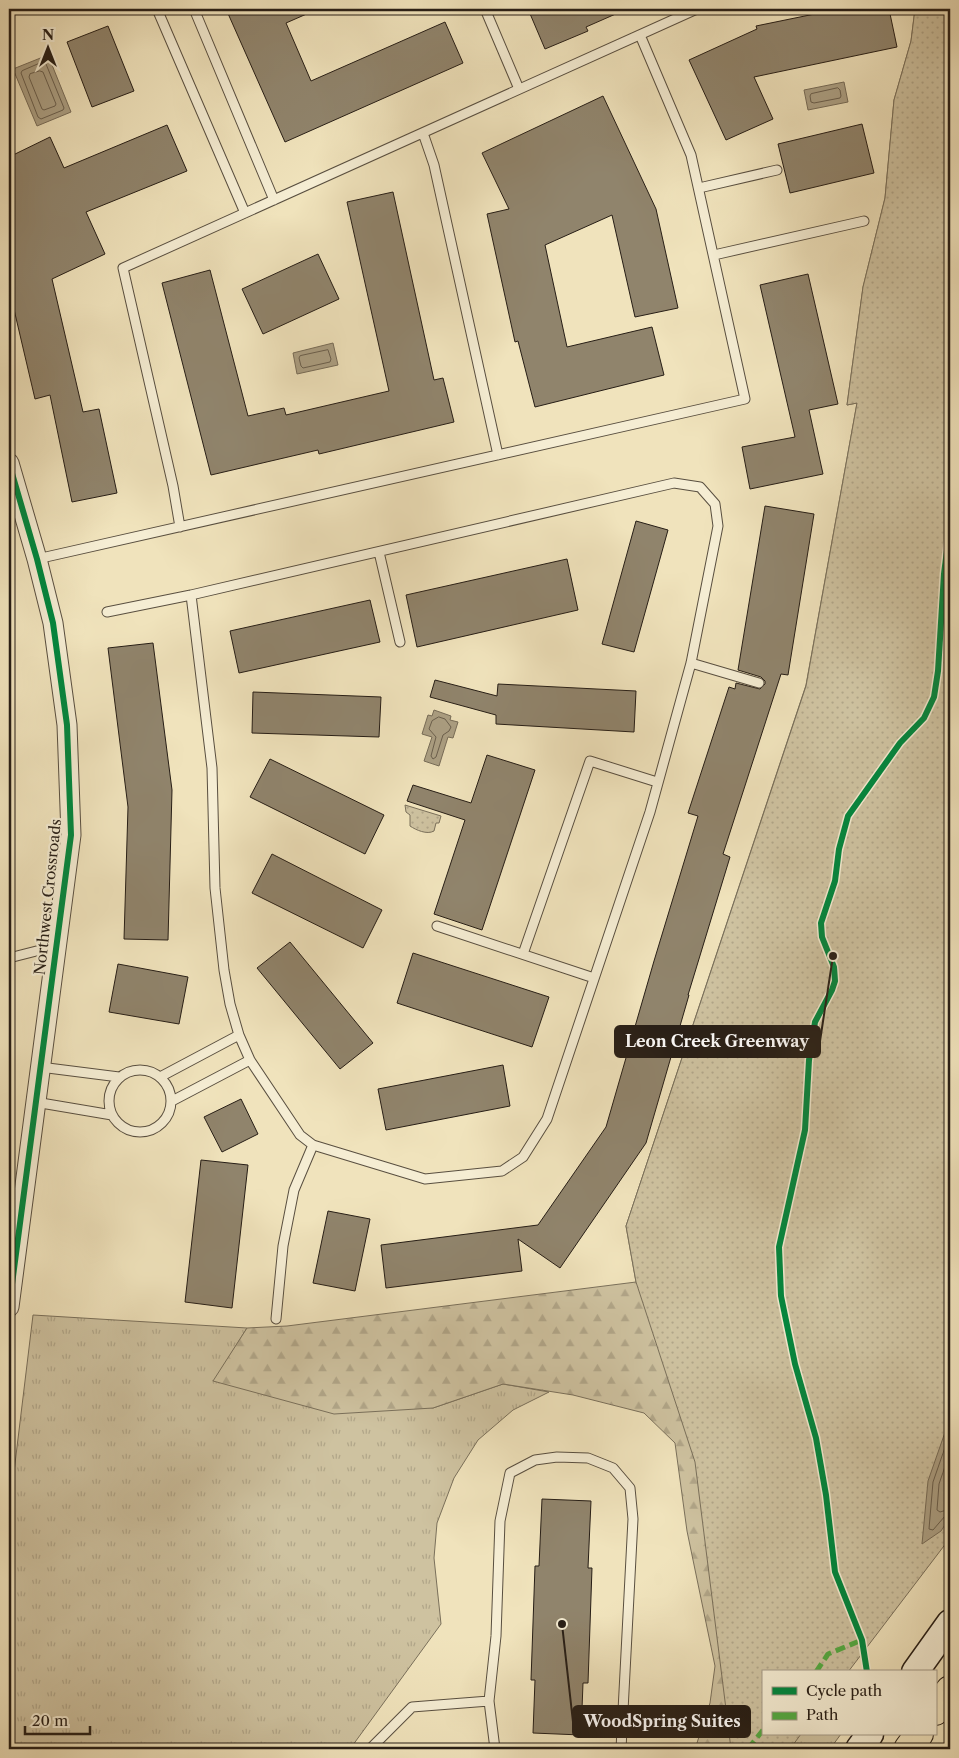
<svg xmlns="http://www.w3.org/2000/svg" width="959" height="1758" font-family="'Libre Caslon Text',serif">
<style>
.grass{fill:url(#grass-tufts);stroke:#7a705b}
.forest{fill:url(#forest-firs);stroke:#7a705b}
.park{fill:url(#park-dots);stroke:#7a705b}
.water{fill:#aca084;stroke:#776c58}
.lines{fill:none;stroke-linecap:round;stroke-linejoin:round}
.shore{stroke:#6a5f4d;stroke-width:1}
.building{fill:#90846c;stroke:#271e16}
.lane-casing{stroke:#594f40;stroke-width:11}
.street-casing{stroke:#594f40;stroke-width:21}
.secondary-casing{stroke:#271e16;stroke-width:29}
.highway-casing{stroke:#271e16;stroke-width:30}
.lane{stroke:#f5edd3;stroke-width:9}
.street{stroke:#f5edd3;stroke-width:19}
.secondary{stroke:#f5edd3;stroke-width:26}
.highway{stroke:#f0e3bc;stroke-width:28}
.quiet{stroke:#53aa42;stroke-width:5;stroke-dasharray:10 5;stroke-linecap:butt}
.cycleway-casing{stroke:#f5edd3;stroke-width:9}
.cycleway{stroke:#00873e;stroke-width:6}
.labels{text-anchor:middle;stroke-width:4.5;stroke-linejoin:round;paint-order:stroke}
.street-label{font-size:15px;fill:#271e16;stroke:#f5edd3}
.leader{fill:none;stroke:#271e16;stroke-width:2}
.callout-dot{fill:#271e16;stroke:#f5edd3;stroke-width:2}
.callout{fill:#271e16;stroke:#271e16;stroke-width:2}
.callout-label{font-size:16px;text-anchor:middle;font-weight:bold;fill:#fff}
</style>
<defs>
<pattern id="grass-tufts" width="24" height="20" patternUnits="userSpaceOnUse" patternTransform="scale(1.25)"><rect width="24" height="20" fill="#cec2a0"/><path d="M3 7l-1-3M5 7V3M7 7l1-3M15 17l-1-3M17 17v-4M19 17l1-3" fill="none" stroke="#b1a689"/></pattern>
<pattern id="forest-firs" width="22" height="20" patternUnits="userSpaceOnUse" patternTransform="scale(1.25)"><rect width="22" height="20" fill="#cec2a0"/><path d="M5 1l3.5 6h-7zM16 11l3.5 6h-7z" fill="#b1a689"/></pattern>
<pattern id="park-dots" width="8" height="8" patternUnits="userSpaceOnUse" patternTransform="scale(1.25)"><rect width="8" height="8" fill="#cec2a0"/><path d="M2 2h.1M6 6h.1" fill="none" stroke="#b1a689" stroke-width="1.8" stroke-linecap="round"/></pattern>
</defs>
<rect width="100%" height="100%" fill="#f0e3bc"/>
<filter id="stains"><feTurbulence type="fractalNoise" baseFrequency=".004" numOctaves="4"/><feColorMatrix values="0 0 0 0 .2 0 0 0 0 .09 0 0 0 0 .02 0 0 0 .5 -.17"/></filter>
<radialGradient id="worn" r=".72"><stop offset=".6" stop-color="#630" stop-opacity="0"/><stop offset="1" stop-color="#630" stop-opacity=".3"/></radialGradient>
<path class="grass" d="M 33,1315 L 247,1328 L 214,1381 L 433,1408 L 503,1384 L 549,1392 L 513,1410 L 478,1440 L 454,1478 L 437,1523 L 434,1558 L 441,1624 L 350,1749 L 9,1749 L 9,1513 Z
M 770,1734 L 841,1734 L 830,1749 L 759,1749 Z"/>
<path class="forest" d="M 915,9 L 950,9 L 763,1672 L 763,1734 L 759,1749 L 695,1749 L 710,1703 L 715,1666 L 687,1531 L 675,1443 L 644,1413 L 573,1395 L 503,1384 L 433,1408 L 334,1414 L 213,1381 L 247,1328 L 287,1326 L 636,1282 L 626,1226 L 806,685 L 857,403 L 847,405 L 863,287 L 885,198 L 894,100 L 911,41 Z"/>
<path class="park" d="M 915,9 L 950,9 L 950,1538 L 848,1672 L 763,1672 L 763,1734 L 801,1734 L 790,1749 L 731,1749 L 695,1462 L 636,1282 L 626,1226 L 806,686 L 857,403 L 847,405 L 863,287 L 885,198 L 894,100 L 911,41 Z
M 405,805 L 441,816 L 439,823 L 436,823 L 434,831 C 427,835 416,830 410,826 L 410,815 L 406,812 Z"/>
<path class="water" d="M 48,55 L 71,112 L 37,126 L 13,69 Z
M 844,82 L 848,102 L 808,110 L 804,90 Z
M 333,343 L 338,365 L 297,374 L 293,353 Z
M 434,710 L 451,716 L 450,720 L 458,722 L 453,738 L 448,737 L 439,766 L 424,761 L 432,737 L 422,734 L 428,715 L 432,716 Z
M 950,1418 L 950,1517 L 941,1531 L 922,1544 L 928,1481 Z"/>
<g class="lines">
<path class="shore" d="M 43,62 L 46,64 L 64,108 L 63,110 L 41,119 L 38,117 L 21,73 L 22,71 Z
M 40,71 L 43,72 L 56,104 L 55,106 L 44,110 L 42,109 L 29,77 L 30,74 Z
M 838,88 L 840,90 L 841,96 L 840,98 L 814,103 L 811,102 L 810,96 L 811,94 Z
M 328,350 L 331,359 L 330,362 L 303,368 L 301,366 L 299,358 L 300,356 Z
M 439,717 L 445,719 L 451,727 L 449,731 L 443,735 L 436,757 L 433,759 L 431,756 L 436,737 L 429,729 L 432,721 Z
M 950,1433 L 933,1482 L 929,1529 L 933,1530 L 945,1516 L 950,1515
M 950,1452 L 939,1484 L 937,1510 L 940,1512 L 950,1509"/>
</g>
<path class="building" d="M 226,9 L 318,9 L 286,23 L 311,81 L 445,22 L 463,63 L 285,142 Z
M 528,9 L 627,9 L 586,27 L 588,31 L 545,49 Z
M 839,9 L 889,9 L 897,47 L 754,77 L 773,119 L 726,140 L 689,60 L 757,29 L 756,26 Z
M 108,26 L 134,91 L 92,107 L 67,42 Z
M 603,96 L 656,209 L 678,308 L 635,317 L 612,215 L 545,245 L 567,347 L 652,327 L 664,375 L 535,407 L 518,341 L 515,342 L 487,214 L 509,209 L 482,153 Z
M 862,124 L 874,173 L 790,193 L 778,144 Z
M 167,125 L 187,171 L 86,212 L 105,254 L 52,279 L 83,412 L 99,409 L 117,493 L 72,502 L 50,395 L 35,399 L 9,288 L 9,157 L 50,137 L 64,168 Z
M 393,192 L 434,380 L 443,378 L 454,422 L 319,454 L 318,450 L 211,475 L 162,283 L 210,270 L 248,416 L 284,408 L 286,415 L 389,391 L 347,202 Z
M 318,254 L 339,299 L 263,334 L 242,289 Z
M 808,274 L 838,404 L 809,410 L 823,474 L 750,489 L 742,447 L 795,437 L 760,285 Z
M 765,506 L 814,514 L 788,675 L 781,674 L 723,854 L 730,857 L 688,995 L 689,995 L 646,1143 L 560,1268 L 518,1239 L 522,1271 L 386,1288 L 381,1245 L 538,1225 L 606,1127 L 654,961 L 698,816 L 688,813 L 729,687 L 735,689 L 736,683 L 760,689 L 765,684 L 765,681 L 761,677 L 738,670 Z
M 636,521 L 668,530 L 634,652 L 602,644 Z
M 567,559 L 578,610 L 417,647 L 406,595 Z
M 370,600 L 380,642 L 239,673 L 230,631 Z
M 153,643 L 172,790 L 168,940 L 124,939 L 128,807 L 108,648 Z
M 435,680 L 497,696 L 498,684 L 636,691 L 634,732 L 496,724 L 496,715 L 430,697 Z
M 253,692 L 381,697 L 379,737 L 252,733 Z
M 487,755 L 535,770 L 482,930 L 434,914 L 465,820 L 407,801 L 413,785 L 471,803 Z
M 270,759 L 384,815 L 365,854 L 250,797 Z
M 272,854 L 382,910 L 363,948 L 252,893 Z
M 290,942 L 373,1043 L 340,1069 L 257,968 Z
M 413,953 L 549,997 L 532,1047 L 397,1003 Z
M 118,964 L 188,977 L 179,1024 L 109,1012 Z
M 503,1065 L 510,1106 L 386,1130 L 378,1089 Z
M 241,1099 L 258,1134 L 222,1152 L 204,1117 Z
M 201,1160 L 248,1165 L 232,1308 L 185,1302 Z
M 328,1211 L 370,1219 L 355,1291 L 313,1283 Z
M 542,1499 L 591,1501 L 588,1568 L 592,1568 L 588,1683 L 583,1683 L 581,1735 L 533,1733 L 535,1680 L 531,1680 L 535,1566 L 539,1566 Z"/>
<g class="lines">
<defs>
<path id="lane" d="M 157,9 L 245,213
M 194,9 L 274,200
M 485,9 L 519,89
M 423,133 L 434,165 L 498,455
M 699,188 L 777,170
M 714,255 L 864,221
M 180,527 L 173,486 L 123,268 L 697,9
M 379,552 L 400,642
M 37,559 L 745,399 L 691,155 L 640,35
M 107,612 L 191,595 L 674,483 L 700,487 L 715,504 L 718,526 L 691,663 L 650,812 L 547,1119 L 523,1157 L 502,1171 L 425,1179 L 313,1145 L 300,1135 L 250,1060 L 239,1035 L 230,1004 L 224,970 L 215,888 L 212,768 L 191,595
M 691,663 L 759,683
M 437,926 L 594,978
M 523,954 L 590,761 L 657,782
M 9,958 L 56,946
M 40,1067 L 119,1077
M109 1101a31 31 0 1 1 62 0a31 31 0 1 1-62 0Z
M 160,1077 L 239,1035
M 172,1101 L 250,1060
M 35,1102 L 112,1115
M 276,1319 L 283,1246 L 294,1190 L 313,1145
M 370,1749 L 412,1707 L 489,1701
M 495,1749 L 489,1701 L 496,1636 L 500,1521 L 510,1473 L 535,1460 L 557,1457 L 588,1458 L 613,1468 L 630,1488 L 633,1519 L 621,1749"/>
<path id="street" d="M 9,463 L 37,559 L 53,623 L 67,725 L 71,835 L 9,1307"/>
<path id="secondary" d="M 915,1672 L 950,1623
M 859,1749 L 870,1734"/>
<path id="highway" d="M 935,1711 L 950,1690
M 908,1749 L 919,1734"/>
</defs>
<use href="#lane" class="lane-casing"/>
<use href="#street" class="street-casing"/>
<use href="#secondary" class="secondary-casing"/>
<use href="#highway" class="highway-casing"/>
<use href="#lane" class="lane"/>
<use href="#street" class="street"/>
<use href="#secondary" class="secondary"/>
<use href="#highway" class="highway"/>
<path class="quiet" d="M 816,1672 L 828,1654 L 862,1640
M 748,1749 L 763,1730"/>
<defs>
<path id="cycleway" d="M 9,463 L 37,559 L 53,623 L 67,725 L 71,835 L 9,1307
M 867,1672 L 862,1640 L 835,1572 L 826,1495 L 816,1438 L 795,1364 L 781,1296 L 779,1247 L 805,1130 L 809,1060 L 815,1022 L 832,990 L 835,981 L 834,967 L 822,937 L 821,923 L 835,881 L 839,849 L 848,816 L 900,743 L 924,718 L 934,697 L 938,671 L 944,574 L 950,527"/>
</defs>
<use href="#cycleway" class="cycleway-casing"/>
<use href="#cycleway" class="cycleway"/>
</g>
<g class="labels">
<g class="street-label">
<text transform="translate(48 897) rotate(-84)" y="5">Northwest Crossroads</text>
</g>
</g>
<path class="leader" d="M833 956L820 1041M562 1624L573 1722"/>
<g class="callout-dot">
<circle cx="833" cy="956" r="5"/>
<circle cx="562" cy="1624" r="5"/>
</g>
<g class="callout">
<rect x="615" y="1026" width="205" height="31" rx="5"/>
<rect x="573" y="1706" width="177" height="31" rx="5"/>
</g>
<g class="callout-label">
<text x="717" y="1047">Leon Creek Greenway</text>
<text x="662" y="1727">WoodSpring Suites</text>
</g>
<rect width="959" height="1758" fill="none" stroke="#f0e3bc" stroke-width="30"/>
<rect x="10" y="10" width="939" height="1738" fill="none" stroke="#271e16" stroke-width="2.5"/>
<rect x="15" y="15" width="929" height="1728" fill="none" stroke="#271e16"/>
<rect x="762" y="1670" width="175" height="65" fill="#f5edd3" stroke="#a39a87"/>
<rect x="772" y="1687" width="25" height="8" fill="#00873e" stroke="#a39a87"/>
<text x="806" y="1696" font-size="15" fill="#271e16">Cycle path</text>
<rect x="772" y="1712" width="25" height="8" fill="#53aa42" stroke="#a39a87"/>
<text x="806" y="1720" font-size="15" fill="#271e16">Path</text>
<g transform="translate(48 48)" stroke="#f5edd3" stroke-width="4" paint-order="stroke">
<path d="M0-4L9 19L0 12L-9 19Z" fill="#271e16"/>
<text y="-8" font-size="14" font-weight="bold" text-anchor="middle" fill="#271e16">N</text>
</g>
<path d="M25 1726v8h65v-8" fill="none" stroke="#271e16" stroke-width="2.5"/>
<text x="32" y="1726" font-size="15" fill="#271e16" stroke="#f5edd3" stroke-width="4" paint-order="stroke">20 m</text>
<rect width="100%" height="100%" filter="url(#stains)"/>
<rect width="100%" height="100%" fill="url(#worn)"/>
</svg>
